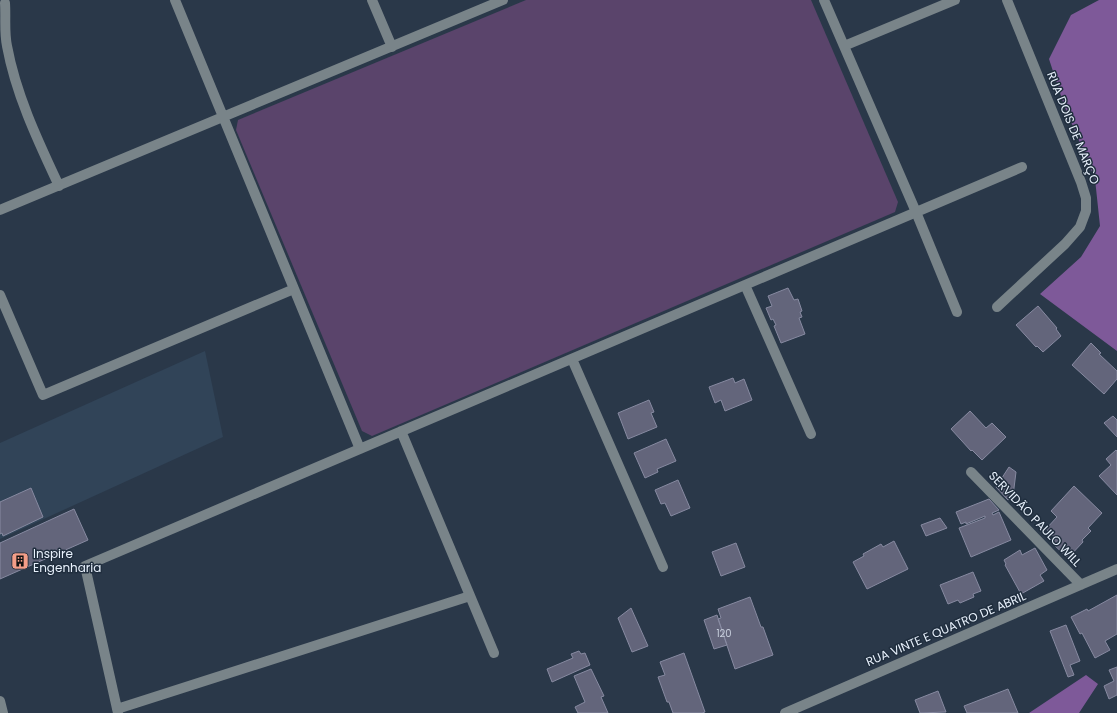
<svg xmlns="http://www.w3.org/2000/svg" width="1117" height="713" font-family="Poppins,sans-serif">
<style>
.built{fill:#314458}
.green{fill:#5a446b}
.forest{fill:#7e5999}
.building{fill:#63657b;stroke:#878aa1}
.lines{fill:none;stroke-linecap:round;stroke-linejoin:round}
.minor{stroke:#798489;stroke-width:10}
.labels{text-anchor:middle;stroke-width:3;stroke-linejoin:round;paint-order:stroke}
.number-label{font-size:10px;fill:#c7cedc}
.street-label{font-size:12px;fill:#e8f1fc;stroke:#202e3e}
.poi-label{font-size:12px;fill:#e8f1fc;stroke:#202e3e;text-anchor:start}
</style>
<rect width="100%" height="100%" fill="#2a3849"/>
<path class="built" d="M 205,351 L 223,437 L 0,539 L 0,443 Z"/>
<path class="green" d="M 526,0 L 811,0 L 898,202 L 895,212 L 372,436 L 362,431 L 236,130 L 238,120 Z"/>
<path class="forest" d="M 1099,0 L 1117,0 L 1117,351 L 1040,294 L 1081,257 L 1100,226 L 1095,179 L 1064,105 L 1049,59 L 1071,15 Z
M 1086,675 L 1098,684 L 1079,713 L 1029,713 Z"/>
<path class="building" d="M 788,288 L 794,300 L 798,299 L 802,311 L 800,312 L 802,317 L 799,318 L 805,334 L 781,343 L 774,326 L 776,325 L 773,319 L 771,320 L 766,308 L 772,306 L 768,296 Z
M 1038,306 L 1057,328 L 1056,329 L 1061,336 L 1043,352 L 1037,346 L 1036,347 L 1016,325 Z
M 1091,343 L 1101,353 L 1099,354 L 1117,371 L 1117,379 L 1104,394 L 1072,365 Z
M 733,378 L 735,383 L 744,379 L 752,400 L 725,411 L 721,400 L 715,403 L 709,387 Z
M 649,400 L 654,412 L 651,413 L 657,427 L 628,439 L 618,413 Z
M 970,411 L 986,428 L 992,423 L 1006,437 L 982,460 L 972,450 L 971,451 L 951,429 Z
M 1113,416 L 1117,420 L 1117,437 L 1104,423 Z
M 666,439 L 676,461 L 657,469 L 658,472 L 645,478 L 634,453 Z
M 1116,450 L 1117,451 L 1117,495 L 1099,476 L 1111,465 L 1106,459 Z
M 1009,467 L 1016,472 L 1013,496 L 1008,500 L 996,487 Z
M 678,480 L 690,508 L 671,516 L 665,503 L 661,504 L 655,490 Z
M 1074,486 L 1102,513 L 1088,528 L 1091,531 L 1082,540 L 1083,542 L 1068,558 L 1052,543 L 1056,539 L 1046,529 L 1057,517 L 1051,511 Z
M 31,488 L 43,517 L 3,536 L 2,533 L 0,534 L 0,502 Z
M 989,499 L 999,510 L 992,513 L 993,515 L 999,512 L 1011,540 L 971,557 L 959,528 L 985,518 L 985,516 L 966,524 L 966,522 L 961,524 L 956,512 Z
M 74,509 L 88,540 L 0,579 L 0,543 Z
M 940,518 L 947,528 L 926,536 L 921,525 Z
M 894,541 L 908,569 L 867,589 L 853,562 L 864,556 L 863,554 L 881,544 L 883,547 Z
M 736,543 L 745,567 L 721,576 L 712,552 Z
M 1035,548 L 1047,570 L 1040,575 L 1044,581 L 1021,594 L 1005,565 L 1006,564 L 1004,560 L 1020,550 L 1022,555 Z
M 973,572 L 981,591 L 973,594 L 974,597 L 960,603 L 958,600 L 948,604 L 940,585 Z
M 1117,595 L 1117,634 L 1105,641 L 1110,650 L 1095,658 L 1082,633 L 1080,634 L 1071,617 L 1087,609 L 1088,611 Z
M 750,597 L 761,627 L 763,627 L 773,655 L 735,669 L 718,619 L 721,618 L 718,609 Z
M 631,608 L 648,646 L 632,652 L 618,618 Z
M 717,615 L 727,645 L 714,649 L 704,620 Z
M 1066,625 L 1080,661 L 1070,665 L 1074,675 L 1068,677 L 1050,631 Z
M 579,651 L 581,654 L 585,653 L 590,665 L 552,682 L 547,669 L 573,658 L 571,654 Z
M 684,653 L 705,712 L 702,713 L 673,713 L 669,702 L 667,702 L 658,677 L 665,675 L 660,662 Z
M 1117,667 L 1117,695 L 1109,699 L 1104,686 L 1114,681 L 1109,670 Z
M 591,669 L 604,696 L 601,697 L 608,713 L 578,713 L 575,707 L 585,702 L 574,676 Z
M 1008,689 L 1018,713 L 967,713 L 964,706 Z
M 938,691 L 946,712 L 920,713 L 915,700 Z"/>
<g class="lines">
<path class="minor" d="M 175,0 L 360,449
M 372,0 L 392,47
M 824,0 L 916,212 L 957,312
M 5,3 C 6,17 4,32 7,46 C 16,95 38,141 59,186
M 844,46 L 955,0
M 0,210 L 503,0
M 745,285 L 811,434
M 0,295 L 43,395 L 294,289
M 997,307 L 1065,244 L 1080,227 L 1086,211 L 1086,198 L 1081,182 L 1007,0
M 572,359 L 663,567
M 401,431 L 494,653
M 971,472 L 1081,585
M 0,701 L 3,713
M 117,709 L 470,596
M 118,713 L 85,566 L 1022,167
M 785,713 L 1117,569"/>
</g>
<defs>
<symbol id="building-square" viewBox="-11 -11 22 22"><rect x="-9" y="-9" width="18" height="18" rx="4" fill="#f49e88" stroke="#202e3e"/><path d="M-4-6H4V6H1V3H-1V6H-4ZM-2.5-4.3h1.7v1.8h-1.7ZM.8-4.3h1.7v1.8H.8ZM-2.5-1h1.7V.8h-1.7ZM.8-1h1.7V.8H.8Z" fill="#111"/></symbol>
</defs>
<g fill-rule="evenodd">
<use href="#building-square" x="10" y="551" width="20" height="20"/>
</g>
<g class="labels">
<g class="number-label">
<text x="724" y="637">120</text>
</g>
<g class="street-label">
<text transform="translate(1073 128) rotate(68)" y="4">RUA DOIS DE MARÇO</text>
<text transform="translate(1035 519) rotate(46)" y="4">SERVIDÃO PAULO WILL</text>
<text transform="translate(946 629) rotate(-23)" y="4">RUA VINTE E QUATRO DE ABRIL</text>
</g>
<g class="poi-label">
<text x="33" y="558">Inspire<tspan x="33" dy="14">Engenharia</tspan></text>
</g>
</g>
</svg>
